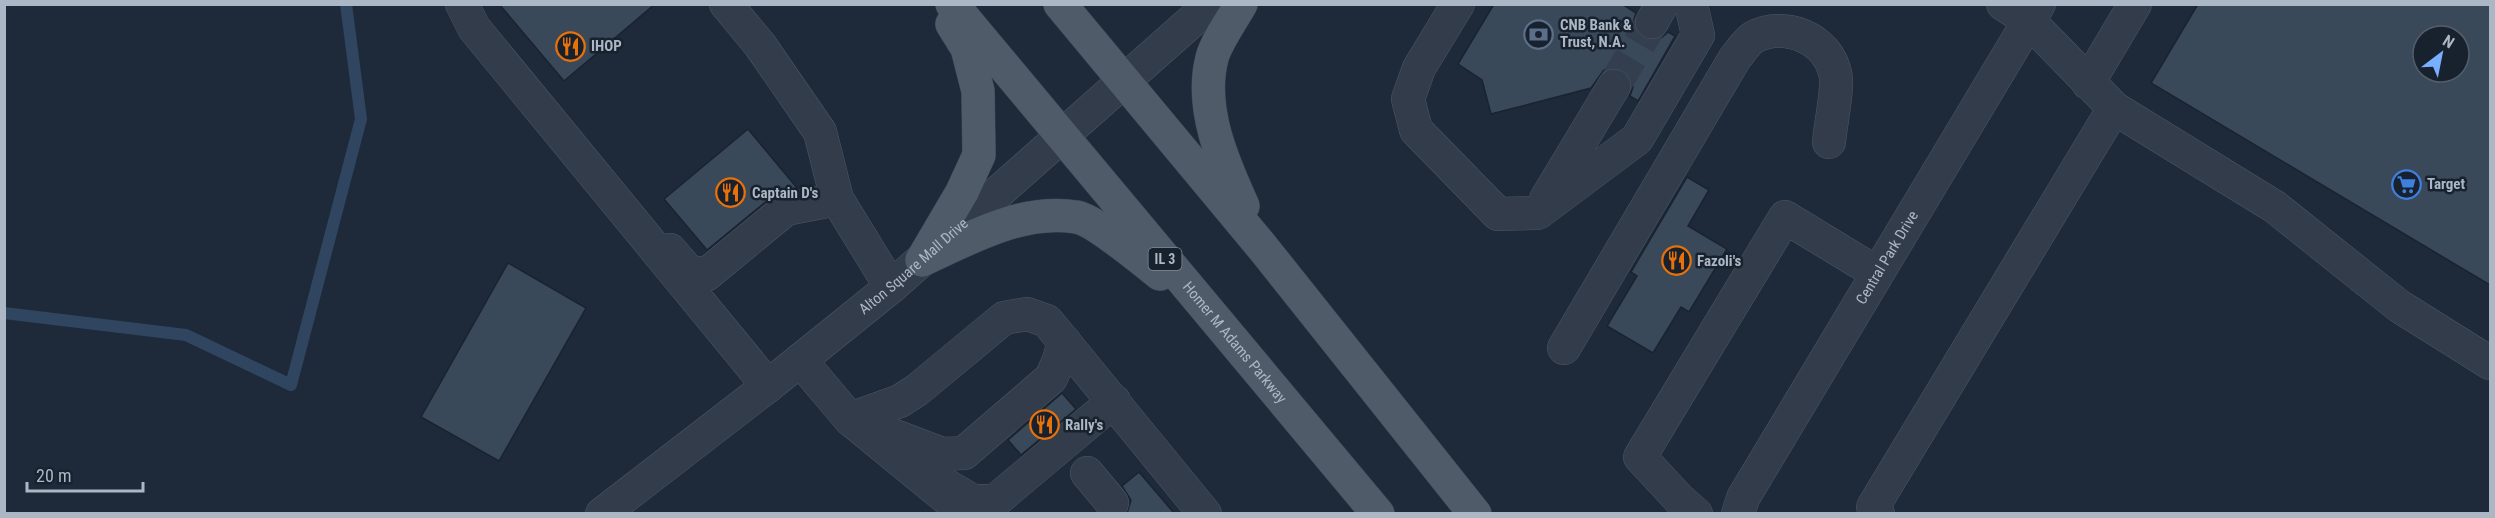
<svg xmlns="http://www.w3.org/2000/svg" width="2495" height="518" font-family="'Roboto Condensed',sans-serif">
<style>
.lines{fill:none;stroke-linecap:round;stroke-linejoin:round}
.stream{stroke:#2f4560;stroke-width:12}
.building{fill:#3a4959;stroke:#1a2330;stroke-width:1.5;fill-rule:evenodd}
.minor-tunnel{stroke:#333f4e;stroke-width:33;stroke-dasharray:33 16;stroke-linecap:butt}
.minor-casing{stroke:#4d5764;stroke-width:34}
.major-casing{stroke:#3c4553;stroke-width:34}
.minor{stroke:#323c4a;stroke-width:33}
.major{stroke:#505b6a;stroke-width:33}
.labels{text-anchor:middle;stroke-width:5;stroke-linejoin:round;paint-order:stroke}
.shield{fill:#18212e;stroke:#808a98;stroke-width:1.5}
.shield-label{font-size:14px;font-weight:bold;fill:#acb7c6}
.poi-label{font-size:15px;font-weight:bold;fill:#acb7c6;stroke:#18212e;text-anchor:start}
.street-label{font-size:15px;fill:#acb7c6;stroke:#18212e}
</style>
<rect width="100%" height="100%" fill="#1e2a39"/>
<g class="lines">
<path class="stream" d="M 4,313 L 186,335 L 291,385 L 361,119 L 346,4"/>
</g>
<path class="building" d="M 499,4 L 655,4 L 564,81 Z
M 1494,4 L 1622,4 L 1636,13 L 1633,23 L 1636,31 L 1642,38 L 1653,41 L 1661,38 L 1668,32 L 1675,36 L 1638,101 L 1630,96 L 1633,87 L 1630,76 L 1623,70 L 1614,67 L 1604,70 L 1591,88 L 1491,114 L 1482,80 L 1458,64 Z
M 2198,4 L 2490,4 L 2490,285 L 2151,83 ZM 2423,36 L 2459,36 L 2459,72 L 2423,72 Z
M 748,129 L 797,188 L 774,195 L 707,250 L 664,199 Z
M 1687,177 L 1709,190 L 1688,226 L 1727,249 L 1689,312 L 1681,307 L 1653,353 L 1607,326 L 1637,276 L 1631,272 Z
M 508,263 L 586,308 L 499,461 L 421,417 Z
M 1062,393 L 1076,409 L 1021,455 L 1008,440 Z
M 1139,472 L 1174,513 L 1127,513 L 1131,500 L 1122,486 Z"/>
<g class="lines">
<path class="minor-tunnel" d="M 1614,86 L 1652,22"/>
<defs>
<g id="minor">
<path d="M 462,4 L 474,28 L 768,386"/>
<path d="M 726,4 L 760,45 L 820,132 L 837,199 L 891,287"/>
<path d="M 1458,4 L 1419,68 L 1408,99 L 1416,130 L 1498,214 L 1538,213 L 1637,139 L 1698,35 L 1691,4"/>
<path d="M 2003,4 L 2029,21 L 2114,108 L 2275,207 L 2399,306 L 2490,363"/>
<path d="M 1652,22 L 1662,4"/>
<path d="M 2088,83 L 2135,4"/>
<path d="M 1546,199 L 1614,86"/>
<path d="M 670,250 L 689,272 L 707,274 L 786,209 L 837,199"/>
<path d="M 1564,348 L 1735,58 C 1741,51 1747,41 1754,37 C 1785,21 1827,38 1835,73 C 1839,86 1830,127 1829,142"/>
<path d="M 800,360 L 850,419 L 942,454 L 964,453 L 1051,378 L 1059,360 L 1064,341"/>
<path d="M 1087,473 L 1112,503"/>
<path d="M 946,485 L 973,501 L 995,501 L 1114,401"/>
<path id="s1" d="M 602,514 L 768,386 L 891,287 L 1211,4"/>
<path d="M 966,514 L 850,419 L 900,401 L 917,390 L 1004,318 L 1027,314 L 1047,321 L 1205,514"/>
<path d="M 1696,514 L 1680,500 L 1640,457 L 1785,217 L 1877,273"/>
<path id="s2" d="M 1738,514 L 1743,498 L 2039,4"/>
<path d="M 1878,514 L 1873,507 L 2114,108"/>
</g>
<g id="major">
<path id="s3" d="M 952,4 L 1378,514"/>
<path d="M 1060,4 L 1263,248 L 1475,514"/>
<path d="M 1241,4 C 1232,20 1216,42 1212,58 C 1199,108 1223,162 1243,206"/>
<path d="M 922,260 C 968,239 1022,208 1076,217 C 1093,219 1145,262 1160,274"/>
<path d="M 922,260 L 962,192 L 979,155 L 978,91 L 967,48 L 952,24"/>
</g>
</defs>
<use href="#minor" class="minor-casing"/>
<use href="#major" class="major-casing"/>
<use href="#minor" class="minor"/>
<use href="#major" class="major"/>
</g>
<defs>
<symbol id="bank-ring" viewBox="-11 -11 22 22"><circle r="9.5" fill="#18212e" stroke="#5c6f8a" stroke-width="1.5"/><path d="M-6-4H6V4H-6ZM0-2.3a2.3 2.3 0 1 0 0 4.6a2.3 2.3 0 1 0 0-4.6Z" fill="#5c6f8a"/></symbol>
<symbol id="restaurant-ring" viewBox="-11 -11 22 22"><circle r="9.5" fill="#18212e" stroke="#e8710a" stroke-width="1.5"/><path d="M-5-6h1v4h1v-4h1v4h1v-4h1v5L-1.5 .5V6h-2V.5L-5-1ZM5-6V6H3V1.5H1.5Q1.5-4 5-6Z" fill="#e8710a"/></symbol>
<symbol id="supermarket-ring" viewBox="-11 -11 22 22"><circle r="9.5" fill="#18212e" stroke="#3f7fe0" stroke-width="1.5"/><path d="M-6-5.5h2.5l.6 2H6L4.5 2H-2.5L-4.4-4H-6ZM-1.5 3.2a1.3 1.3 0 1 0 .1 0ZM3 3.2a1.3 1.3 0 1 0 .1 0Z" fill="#3f7fe0"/></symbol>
</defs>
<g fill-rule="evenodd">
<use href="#bank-ring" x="1522" y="18" width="33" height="33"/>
<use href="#restaurant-ring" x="554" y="30" width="33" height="33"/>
<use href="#supermarket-ring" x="2390" y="168" width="33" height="33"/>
<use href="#restaurant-ring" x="714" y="176" width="33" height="33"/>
<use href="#restaurant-ring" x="1660" y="244" width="33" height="33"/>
<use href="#restaurant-ring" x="1028" y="408" width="33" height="33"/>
</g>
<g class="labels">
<rect class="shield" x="1148.5" y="248" width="33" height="22" rx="4.5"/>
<g class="shield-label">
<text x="1165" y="264">IL 3</text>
</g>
<g class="poi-label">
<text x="1560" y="30">CNB Bank &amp;<tspan x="1560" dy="17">Trust, N.A.</tspan></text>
<text x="591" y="51">IHOP</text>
<text x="2427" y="189">Target</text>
<text x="752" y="198">Captain D's</text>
<text x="1697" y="266">Fazoli's</text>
<text x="1065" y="430">Rally's</text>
</g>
<g class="street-label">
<text dy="5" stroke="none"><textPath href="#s2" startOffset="297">Central Park Drive</textPath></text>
<text dy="5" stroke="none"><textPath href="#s1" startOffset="398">Alton Square Mall Drive</textPath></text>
<text dy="5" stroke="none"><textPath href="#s3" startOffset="441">Homer M Adams Parkway</textPath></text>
</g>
</g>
<rect width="2495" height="518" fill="none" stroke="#acb7c6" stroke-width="12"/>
<g transform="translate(2441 54) rotate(32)"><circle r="28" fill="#18212e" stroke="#535d6b" stroke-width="1.5"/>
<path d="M0-4.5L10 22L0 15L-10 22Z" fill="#79afff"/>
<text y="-9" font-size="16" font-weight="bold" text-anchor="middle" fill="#acb7c6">N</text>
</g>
<path d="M27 482v9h116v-9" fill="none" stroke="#acb7c6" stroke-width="3"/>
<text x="36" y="482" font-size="18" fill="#acb7c6" stroke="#18212e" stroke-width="4.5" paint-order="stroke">20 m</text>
</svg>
